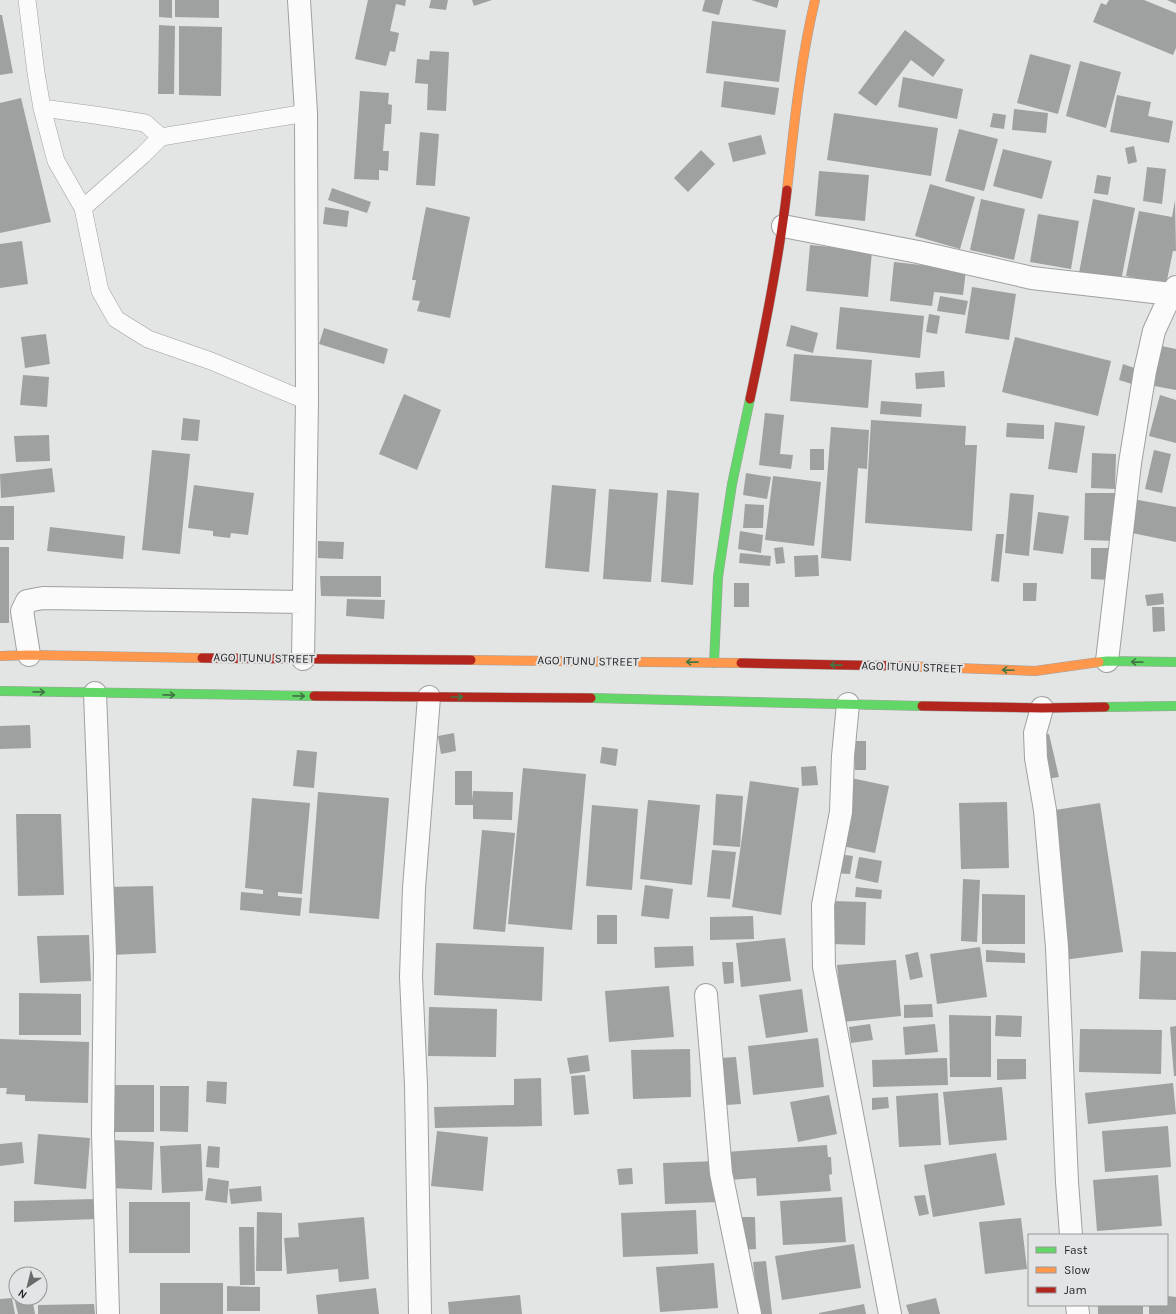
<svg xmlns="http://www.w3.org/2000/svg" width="1176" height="1314" font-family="Karla,sans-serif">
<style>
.building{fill:#9fa0a0}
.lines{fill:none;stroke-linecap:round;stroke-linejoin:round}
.lane-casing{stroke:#9fa0a0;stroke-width:18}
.street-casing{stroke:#9fa0a0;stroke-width:24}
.fast-casing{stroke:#9fa0a0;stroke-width:10}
.slow-casing{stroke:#9fa0a0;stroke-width:10}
.jam-casing{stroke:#9fa0a0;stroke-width:10}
.lane{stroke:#fbfbfb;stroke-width:17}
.street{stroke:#fbfbfb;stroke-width:22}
.fast{stroke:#63d668;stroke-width:9}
.slow{stroke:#ff974d;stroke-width:9}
.jam{stroke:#b3261e;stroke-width:9}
.oneway{stroke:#437645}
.labels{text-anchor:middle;stroke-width:4;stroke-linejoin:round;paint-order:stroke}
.street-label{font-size:12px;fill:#282829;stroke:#e2e4e5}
</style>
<rect width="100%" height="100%" fill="#e3e4e4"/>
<path class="building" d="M 159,0 L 172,0 L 172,18 L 159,17 Z
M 175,0 L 219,0 L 219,18 L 175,17 Z
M 368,0 L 406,0 L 405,6 L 396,4 L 390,31 L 399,33 L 395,52 L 390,51 L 386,66 L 355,59 Z
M 431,0 L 448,0 L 446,10 L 429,8 Z
M 472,0 L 492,0 L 474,6 Z
M 705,0 L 723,0 L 719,15 L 702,11 Z
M 751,0 L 779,0 L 777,8 Z
M 1109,0 L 1144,0 L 1176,13 L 1176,48 L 1173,55 L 1093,22 L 1101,3 L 1106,5 Z
M 1167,0 L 1176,0 L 1176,4 Z
M 0,15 L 2,15 L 13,73 L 0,75 Z
M 712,21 L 786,30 L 779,82 L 706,73 Z
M 159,25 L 175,26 L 174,94 L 158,94 Z
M 179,26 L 222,27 L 221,96 L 179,95 Z
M 905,30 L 945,60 L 933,77 L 911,60 L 876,106 L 858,93 Z
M 430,51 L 449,52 L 446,111 L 427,110 L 428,84 L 415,83 L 417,59 L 429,60 Z
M 1030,54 L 1071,65 L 1058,114 L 1017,103 Z
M 1080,61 L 1121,72 L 1106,128 L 1066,116 Z
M 903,77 L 963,89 L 957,119 L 898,107 Z
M 724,81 L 779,88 L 775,115 L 721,107 Z
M 360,91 L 389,93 L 388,104 L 392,105 L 391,124 L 385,124 L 383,151 L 389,151 L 388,171 L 379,170 L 379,180 L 354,179 Z
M 1117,95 L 1151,102 L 1148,116 L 1173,121 L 1169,143 L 1110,132 Z
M 21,98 L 51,222 L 0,233 L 0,103 Z
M 1014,109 L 1048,113 L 1046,133 L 1012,130 Z
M 834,113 L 938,128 L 931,176 L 827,160 Z
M 993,113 L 1006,115 L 1004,129 L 990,127 Z
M 959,129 L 998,139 L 984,191 L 945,181 Z
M 420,132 L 439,134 L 435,186 L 416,185 Z
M 761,135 L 766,154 L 733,162 L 728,143 Z
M 1134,146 L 1137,162 L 1128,164 L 1125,148 Z
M 1003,149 L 1052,161 L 1042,199 L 993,186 Z
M 701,150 L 715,164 L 688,192 L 674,178 Z
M 1147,167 L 1166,169 L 1162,204 L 1143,201 Z
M 819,171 L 869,175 L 865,221 L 815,216 Z
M 1097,175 L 1111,177 L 1108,195 L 1094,193 Z
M 930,184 L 975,197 L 960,249 L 915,236 Z
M 332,188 L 371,202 L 367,213 L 328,200 Z
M 981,199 L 1025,209 L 1014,260 L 970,250 Z
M 1093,199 L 1135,208 L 1121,281 L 1079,273 Z
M 1175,200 L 1176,251 L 1173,251 L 1166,285 L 1126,276 L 1139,211 L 1172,217 Z
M 325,207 L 349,211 L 347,227 L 323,224 Z
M 426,207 L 470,217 L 450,318 L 417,311 L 420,301 L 412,300 L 416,280 L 412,280 Z
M 1038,214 L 1079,221 L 1071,269 L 1030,262 Z
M 22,241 L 28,284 L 0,288 L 0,244 Z
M 810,245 L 872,251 L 868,297 L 806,291 Z
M 894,262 L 966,270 L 963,295 L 934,292 L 932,306 L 890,301 Z
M 972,287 L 1016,294 L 1009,340 L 965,333 Z
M 940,296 L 968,301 L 965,315 L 937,311 Z
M 840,307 L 924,316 L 920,358 L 836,349 Z
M 929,314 L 940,316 L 937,334 L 926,332 Z
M 791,325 L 818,333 L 813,353 L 786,346 Z
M 324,328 L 388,349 L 384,364 L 319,344 Z
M 46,334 L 50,364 L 25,368 L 21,337 Z
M 1015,337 L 1111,361 L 1098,416 L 1002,392 Z
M 1157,345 L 1176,349 L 1176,390 L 1149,385 Z
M 794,354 L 872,360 L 868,408 L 790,401 Z
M 1123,364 L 1140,370 L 1135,385 L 1119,380 Z
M 944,371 L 945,387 L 916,389 L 915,373 Z
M 23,375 L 49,377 L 47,407 L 20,405 Z
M 404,394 L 441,410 L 417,470 L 379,454 Z
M 1160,395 L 1176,400 L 1176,443 L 1149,436 Z
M 881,401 L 922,404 L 921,417 L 880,414 Z
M 765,413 L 784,415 L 780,454 L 793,455 L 791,469 L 759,465 Z
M 183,418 L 200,420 L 198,441 L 181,440 Z
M 871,420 L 966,426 L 965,445 L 977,445 L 972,531 L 865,523 Z
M 1055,422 L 1085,426 L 1077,473 L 1048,469 Z
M 1007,423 L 1044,425 L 1044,439 L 1006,437 Z
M 831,427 L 869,430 L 867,469 L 858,468 L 851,561 L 821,558 Z
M 49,435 L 50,461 L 16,462 L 14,436 Z
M 810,449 L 824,449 L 824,470 L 810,470 Z
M 152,450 L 190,454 L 180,554 L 142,550 Z
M 1154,450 L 1171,454 L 1162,493 L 1145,489 Z
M 1092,453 L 1116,454 L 1115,489 L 1091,488 Z
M 52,468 L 55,492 L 1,498 L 0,474 Z
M 746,473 L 771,477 L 767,499 L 743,495 Z
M 773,476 L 821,482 L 814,546 L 765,540 Z
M 194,485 L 254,493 L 248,535 L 231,533 L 230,538 L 213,536 L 213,531 L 188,528 Z
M 552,485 L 596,489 L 589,572 L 545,568 Z
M 609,489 L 658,493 L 651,582 L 603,579 Z
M 667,490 L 699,493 L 693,585 L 661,582 Z
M 1010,493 L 1034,495 L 1029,556 L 1005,553 Z
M 1085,493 L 1119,493 L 1118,541 L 1084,540 Z
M 1133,499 L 1176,507 L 1176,542 L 1127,532 Z
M 745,504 L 764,505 L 763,528 L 743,528 Z
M 0,506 L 14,506 L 14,540 L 0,540 Z
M 1038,512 L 1069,516 L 1063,554 L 1033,550 Z
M 50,527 L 125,536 L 123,559 L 47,551 Z
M 740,531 L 763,535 L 761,553 L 738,549 Z
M 996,534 L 1004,534 L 999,582 L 991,581 Z
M 318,541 L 344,542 L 343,559 L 318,558 Z
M 0,547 L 9,547 L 9,623 L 0,623 Z
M 783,547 L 785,563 L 776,564 L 774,548 Z
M 1091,548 L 1112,548 L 1111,580 L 1091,579 Z
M 740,553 L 771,556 L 770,566 L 739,563 Z
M 818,555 L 819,576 L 795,577 L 794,556 Z
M 320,576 L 381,576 L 381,597 L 321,596 Z
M 734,583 L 749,583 L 749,607 L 734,607 Z
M 1023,583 L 1037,583 L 1036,601 L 1023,601 Z
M 1163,593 L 1164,604 L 1147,606 L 1145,595 Z
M 347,599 L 385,600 L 384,619 L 346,616 Z
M 1152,607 L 1164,607 L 1165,631 L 1153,632 Z
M 30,725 L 31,748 L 0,749 L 0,726 Z
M 454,733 L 456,751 L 441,754 L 438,736 Z
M 1049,734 L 1059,777 L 1035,781 L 1026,738 Z
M 854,741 L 866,741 L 866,770 L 855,770 Z
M 602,747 L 618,749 L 616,766 L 600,763 Z
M 297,750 L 317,752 L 314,788 L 293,786 Z
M 816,766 L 818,785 L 802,786 L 801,767 Z
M 523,768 L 586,774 L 572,930 L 508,924 Z
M 455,771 L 472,771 L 472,801 L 473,791 L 513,792 L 512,820 L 473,819 L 473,805 L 455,805 Z
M 851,778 L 889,786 L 875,853 L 838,845 Z
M 750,781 L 799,788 L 781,915 L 732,907 Z
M 318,792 L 389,798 L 379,919 L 309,913 Z
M 716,794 L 743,796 L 740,847 L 713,845 Z
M 252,798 L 310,803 L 302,894 L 278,892 L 278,896 L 302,898 L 300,916 L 240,910 L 241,892 L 263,894 L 263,890 L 245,888 Z
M 648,800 L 700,805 L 692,885 L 640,879 Z
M 1007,802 L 1009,868 L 961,869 L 959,803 Z
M 1100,803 L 1123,952 L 1064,960 L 1042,812 Z
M 592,805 L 638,809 L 632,890 L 586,886 Z
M 16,814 L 61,814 L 64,895 L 18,896 Z
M 482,830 L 515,833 L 505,932 L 473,929 Z
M 712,850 L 736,852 L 730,899 L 707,897 Z
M 837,854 L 853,856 L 850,874 L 834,873 Z
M 859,857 L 882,861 L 878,883 L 855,878 Z
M 963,879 L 980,880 L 977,942 L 961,941 Z
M 645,885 L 673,889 L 669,919 L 641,916 Z
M 153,886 L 156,953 L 111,955 L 108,887 Z
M 856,887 L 882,890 L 881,899 L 855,897 Z
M 982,894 L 1025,895 L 1025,944 L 982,944 Z
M 832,901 L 866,902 L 865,945 L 830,944 Z
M 597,915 L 617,915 L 617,944 L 597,944 Z
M 753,916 L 754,939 L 710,940 L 710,917 Z
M 89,935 L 91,981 L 40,983 L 37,936 Z
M 785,938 L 791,981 L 741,987 L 736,943 Z
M 436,943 L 544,947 L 542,1001 L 434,995 Z
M 693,946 L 694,966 L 655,968 L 654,947 Z
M 980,947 L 987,997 L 937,1004 L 930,954 Z
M 986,950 L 1025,953 L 1025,963 L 986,962 Z
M 1141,951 L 1176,952 L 1176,1000 L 1139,999 Z
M 918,952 L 923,977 L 910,980 L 905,955 Z
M 896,960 L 901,1016 L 843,1022 L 837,965 Z
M 722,962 L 733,962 L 734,983 L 724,984 Z
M 669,986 L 674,1037 L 609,1042 L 605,991 Z
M 802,989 L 808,1032 L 766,1038 L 759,995 Z
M 19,993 L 81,994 L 81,1035 L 19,1035 Z
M 932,1004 L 933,1017 L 904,1018 L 904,1005 Z
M 429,1007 L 497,1009 L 496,1057 L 428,1056 Z
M 949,1015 L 991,1016 L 991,1077 L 950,1077 Z
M 996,1015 L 1022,1016 L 1021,1037 L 995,1036 Z
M 870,1024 L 873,1040 L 851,1043 L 849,1027 Z
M 935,1024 L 938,1052 L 905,1055 L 903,1027 Z
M 1176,1026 L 1176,1076 L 1174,1076 L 1170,1027 Z
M 1080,1029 L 1162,1030 L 1161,1074 L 1079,1072 Z
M 818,1038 L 824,1087 L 753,1095 L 748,1046 Z
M 0,1039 L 89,1042 L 88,1103 L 25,1101 L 25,1095 L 6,1094 L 7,1088 L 0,1088 Z
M 690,1049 L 691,1097 L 633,1099 L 631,1050 Z
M 588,1055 L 590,1071 L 570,1074 L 567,1058 Z
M 736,1057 L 741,1104 L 726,1105 L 721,1058 Z
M 947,1058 L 948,1085 L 873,1087 L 872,1060 Z
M 997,1059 L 1026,1059 L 1026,1079 L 997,1080 Z
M 585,1075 L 589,1114 L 574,1115 L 571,1076 Z
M 541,1078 L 542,1126 L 435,1128 L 434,1107 L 514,1105 L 514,1079 Z
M 207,1081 L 227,1082 L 226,1104 L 206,1102 Z
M 1173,1083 L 1176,1114 L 1088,1124 L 1085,1093 Z
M 113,1085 L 154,1085 L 154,1132 L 114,1132 Z
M 160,1086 L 189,1086 L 188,1132 L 160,1131 Z
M 1002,1087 L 1007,1140 L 949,1145 L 943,1092 Z
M 938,1093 L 941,1145 L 899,1147 L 896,1096 Z
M 829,1095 L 837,1134 L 798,1142 L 790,1102 Z
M 888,1097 L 889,1108 L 872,1110 L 872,1098 Z
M 1168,1126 L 1171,1167 L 1105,1172 L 1102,1131 Z
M 437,1131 L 488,1137 L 483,1191 L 431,1186 Z
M 38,1134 L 90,1138 L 86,1189 L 34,1184 Z
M 112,1140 L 154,1142 L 152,1190 L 110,1188 Z
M 22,1142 L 24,1163 L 0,1166 L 0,1144 Z
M 201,1144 L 203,1191 L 162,1193 L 160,1146 Z
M 827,1145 L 828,1157 L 831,1157 L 832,1174 L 829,1175 L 831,1191 L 757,1196 L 756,1178 L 729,1180 L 726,1152 Z
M 208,1146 L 220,1147 L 219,1168 L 206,1167 Z
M 996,1153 L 1005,1205 L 933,1217 L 924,1165 Z
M 717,1161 L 719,1202 L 665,1204 L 663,1163 Z
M 632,1168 L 633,1184 L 619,1185 L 617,1169 Z
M 1158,1175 L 1162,1226 L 1097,1231 L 1093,1180 Z
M 208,1178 L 229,1181 L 227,1203 L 205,1200 Z
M 261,1186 L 262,1201 L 231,1204 L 229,1189 Z
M 925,1195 L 929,1214 L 919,1216 L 914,1196 Z
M 842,1197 L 846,1242 L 783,1245 L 780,1201 Z
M 95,1199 L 96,1219 L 14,1222 L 14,1201 Z
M 129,1202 L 190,1202 L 190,1253 L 129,1253 Z
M 696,1210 L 698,1254 L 623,1257 L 621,1213 Z
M 257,1212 L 282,1213 L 282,1271 L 256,1271 Z
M 364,1217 L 369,1279 L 339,1282 L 338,1269 L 287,1274 L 284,1238 L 299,1237 L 298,1223 Z
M 741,1217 L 755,1217 L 756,1249 L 742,1250 Z
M 1021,1218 L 1027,1269 L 985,1274 L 979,1222 Z
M 239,1227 L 254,1227 L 255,1285 L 240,1285 Z
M 854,1244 L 861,1288 L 782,1300 L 775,1256 Z
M 766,1261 L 772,1314 L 759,1314 L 753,1262 Z
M 714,1263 L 718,1308 L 660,1312 L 656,1267 Z
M 160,1283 L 223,1283 L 223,1314 L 160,1314 Z
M 227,1286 L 260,1287 L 260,1311 L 227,1311 Z
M 376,1288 L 379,1314 L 318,1314 L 316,1295 Z
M 520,1295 L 522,1314 L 449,1314 L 448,1302 Z
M 16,1296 L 16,1298 L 32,1298 L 35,1314 L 18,1314 L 14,1297 Z
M 1167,1296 L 1176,1297 L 1176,1314 L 1149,1314 L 1149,1305 L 1167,1305 Z
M 12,1298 L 15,1314 L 0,1314 L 0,1299 Z
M 936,1298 L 940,1314 L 909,1314 L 906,1305 Z
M 94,1304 L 95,1314 L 38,1314 L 38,1305 Z
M 864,1304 L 866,1314 L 819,1314 L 819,1313 Z
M 1098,1305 L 1143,1305 L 1143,1314 L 1098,1314 Z"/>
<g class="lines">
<defs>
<path id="lane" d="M 27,0 L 36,73 L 42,108 L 56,161 L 83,208 L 100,291 L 116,319 L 148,339 L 211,361 L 307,401
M 42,108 L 95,115 L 145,123 L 161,137
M 83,208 L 143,155 L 161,137 L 306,113"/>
<path id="street" d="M 299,0 L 306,113 L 307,401 L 303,659
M 783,226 L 918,252 L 1032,278 L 1171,294
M 29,655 L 22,611 L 27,601 L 43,598 L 304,602
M 1107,661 L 1130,463 L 1145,371 L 1154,331 L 1171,294 L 1176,287
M 95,693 L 105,956 L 103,1133 L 108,1314
M 848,704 L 843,756 L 841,812 L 823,905 L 824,967 L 890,1314
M 1042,708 L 1035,733 L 1036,758 L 1045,810 L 1057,947 L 1067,1182 L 1071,1235
M 706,995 L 721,1173 L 750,1314
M 1077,1305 L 1078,1314
M 420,1314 L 416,1085 L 411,977 L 414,888 L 429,697"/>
<path id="fast" d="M 1099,662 L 1107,661 L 1176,662
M 714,663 L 718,577 L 732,484 L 750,399
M 0,691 L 314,696
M 591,698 L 922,706
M 1105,707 L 1176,706"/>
<path id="slow" d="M 787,190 C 794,126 800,62 815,0
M 0,656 L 29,655 L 202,658
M 471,660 L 741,663
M 901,666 L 1035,671 L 1099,662"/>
<path id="jam" d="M 750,399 C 765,329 779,260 787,190
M 202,658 L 471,660
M 741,663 L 901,666
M 314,696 L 591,698
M 922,706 L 1042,708 L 1105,707"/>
</defs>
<use href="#lane" class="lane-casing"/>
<use href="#street" class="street-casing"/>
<use href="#fast" class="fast-casing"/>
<use href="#slow" class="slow-casing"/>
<use href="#jam" class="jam-casing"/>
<use href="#lane" class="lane"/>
<use href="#street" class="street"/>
<use href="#fast" class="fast"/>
<use href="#slow" class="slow"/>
<use href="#jam" class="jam"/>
</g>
<defs><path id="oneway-shaft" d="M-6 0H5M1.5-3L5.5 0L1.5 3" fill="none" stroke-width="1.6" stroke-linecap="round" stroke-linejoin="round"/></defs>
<g class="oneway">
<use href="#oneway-shaft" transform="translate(692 662) rotate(-179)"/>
<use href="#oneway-shaft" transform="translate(1137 662) rotate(-179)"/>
<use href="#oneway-shaft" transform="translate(836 665) rotate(-179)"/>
<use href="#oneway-shaft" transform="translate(1008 670) rotate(-178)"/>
<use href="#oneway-shaft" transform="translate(39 692) rotate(1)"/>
<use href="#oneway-shaft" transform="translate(169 695) rotate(1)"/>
<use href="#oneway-shaft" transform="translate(299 696) rotate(1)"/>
<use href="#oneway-shaft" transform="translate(457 697)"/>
</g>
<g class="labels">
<g class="street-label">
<text transform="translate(264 658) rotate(1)" y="4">AGO ITUNU STREET</text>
<text transform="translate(588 661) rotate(1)" y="4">AGO ITUNU STREET</text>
<text transform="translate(912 667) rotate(2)" y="4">AGO ITUNU STREET</text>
</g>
</g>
<rect x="1028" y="1234" width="140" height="72" fill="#e2e4e5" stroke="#98999a"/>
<rect x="1036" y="1247" width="20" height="6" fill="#63d668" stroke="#98999a"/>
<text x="1064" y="1254" font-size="12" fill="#282829">Fast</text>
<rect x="1036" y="1267" width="20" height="6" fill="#ff974d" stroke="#98999a"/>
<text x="1064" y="1274" font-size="12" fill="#282829">Slow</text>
<rect x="1036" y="1287" width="20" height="6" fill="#b3261e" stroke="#98999a"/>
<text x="1064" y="1294" font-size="12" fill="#282829">Jam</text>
<g transform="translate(28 1286) rotate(215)"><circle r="19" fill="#e2e4e5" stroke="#98999a"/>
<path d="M0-3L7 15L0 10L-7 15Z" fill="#696a6a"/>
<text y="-6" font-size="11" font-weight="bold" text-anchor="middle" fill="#282829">N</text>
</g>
</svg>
